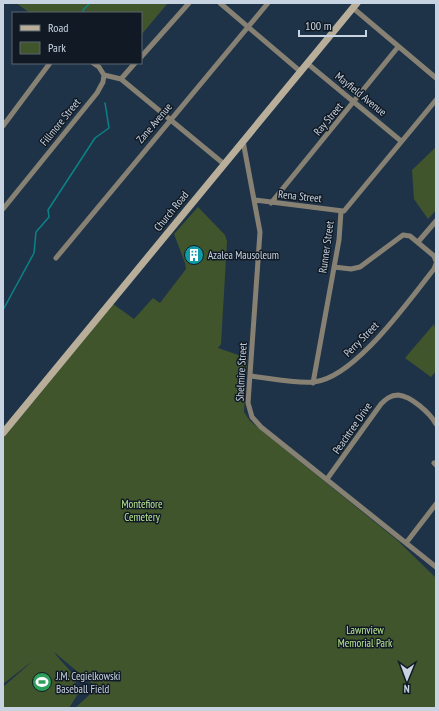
<svg xmlns="http://www.w3.org/2000/svg" width="439" height="711" font-family="'PT Sans Narrow',sans-serif">
<style>
.green{fill:#41552d}
.lines{fill:none;stroke-linecap:round;stroke-linejoin:round}
.stream{stroke:#0b8288;stroke-width:1.5}
.street{stroke:#878174;stroke-width:5}
.secondary{stroke:#b8ae99;stroke-width:7}
.labels{text-anchor:middle;stroke-width:3;stroke-linejoin:round;paint-order:stroke}
.street-label{font-size:11px;fill:#c7d3e1;stroke:#111a24}
.poi-label{font-size:11px;fill:#c7d3e1;stroke:#111a24;text-anchor:start}
.park-label{font-size:11px;fill:#bde992;stroke:#111a24}
</style>
<rect width="100%" height="100%" fill="#1f3348"/>
<path class="green" d="M 16,3 L 168,3 L 141,35 L 141,13 L 30,13 Z
M 436,147 L 436,210 L 428,219 L 414,199 L 412,170 Z
M 198,207 L 225,235 L 227,241 L 221,344 L 218,348 L 247,358 L 244,412 L 250,421 L 397,540 L 436,578 L 436,708 L 75,708 L 97,688 L 54,652 C 67,670 75,669 78,694 L 69,708 L 3,708 L 3,687 L 35,659 L 3,684 L 3,438 L 113,304 L 134,319 L 153,298 L 160,303 L 186,269 L 185,263 L 174,234 Z
M 434,324 L 436,333 L 436,371 L 431,377 L 405,358 Z"/>
<g class="lines">
<path class="stream" d="M 83,13 L 83,10 L 90,3
M 3,310 L 34,253 L 36,232 L 49,217 L 48,210 L 95,138 L 109,128 L 105,103"/>
<path class="street" d="M 220,3 L 301,72
M 353,8 L 436,78
M 141,57 L 189,3
M 93,63 L 99,67 L 104,75
M 308,64 L 401,141
M 121,79 L 224,164
M 3,126 L 50,63
M 243,141 L 260,232 L 248,403 L 252,417 L 261,427 L 436,567
M 255,200 L 343,211
M 271,203 L 398,47
M 3,209 L 97,93 L 103,82 L 104,75 L 121,79 L 135,63
M 418,242 L 436,221
M 56,258 L 268,3
M 334,267 L 351,269 L 360,267 L 403,235 L 410,236 L 434,256 L 436,261
M 250,376 C 268,378 297,384 314,382 C 355,378 409,300 434,269 L 436,264
M 313,383 L 339,240 L 341,211 L 344,211 L 436,100
M 434,463 L 436,465
M 327,479 L 381,404 C 385,400 390,395 398,395 C 411,396 430,413 436,424
M 406,543 L 436,504"/>
<path class="secondary" d="M 3,433 L 357,3"/>
</g>
<defs>
<symbol id="building-disc" viewBox="-11 -11 22 22"><circle r="9.5" fill="#0f9aa8" stroke="#111a24"/><path d="M-4-6H4V6H1V3H-1V6H-4ZM-2.5-4.3h1.7v1.8h-1.7ZM.8-4.3h1.7v1.8H.8ZM-2.5-1h1.7V.8h-1.7ZM.8-1h1.7V.8H.8Z" fill="#fff"/></symbol>
<symbol id="stadium-disc" viewBox="-11 -11 22 22"><circle r="9.5" fill="#2e9e5b" stroke="#111a24"/><path d="M0-5a6.5 5 0 1 0 0 10a6.5 5 0 1 0 0-10ZM-3.5-1.8h7v3.6h-7Z" fill="#fff"/></symbol>
</defs>
<g fill-rule="evenodd">
<use href="#building-disc" x="183" y="244" width="22" height="22"/>
<use href="#stadium-disc" x="31" y="671" width="22" height="22"/>
</g>
<g class="labels">
<g class="street-label">
<text transform="translate(361 94) rotate(39)" y="4">Mayfield Avenue</text>
<text transform="translate(328 119) rotate(-50)" y="4">Ray Street</text>
<text transform="translate(60 122) rotate(-51)" y="4">Fillmore Street</text>
<text transform="translate(154 123) rotate(-50)" y="4">Zane Avenue</text>
<text transform="translate(300 196) rotate(6)" y="4">Rena Street</text>
<text transform="translate(171 211) rotate(-51)" y="4">Church Road</text>
<text transform="translate(326 247) rotate(-82)" y="4">Runner Street</text>
<text transform="translate(361 339) rotate(-45)" y="4">Perry Street</text>
<text transform="translate(241 372) rotate(-87)" y="4">Shelmire Street</text>
<text transform="translate(352 428) rotate(-55)" y="4">Peachtree Drive</text>
</g>
<g class="poi-label">
<text x="208" y="259">Azalea Mausoleum</text>
<text x="56" y="680">J.M. Cegielkowski<tspan x="56" dy="13">Baseball Field</tspan></text>
</g>
<g class="park-label">
<text x="142" y="508">Montefiore<tspan x="142" dy="13">Cemetery</tspan></text>
<text x="365" y="634">Lawnview<tspan x="365" dy="13">Memorial Park</tspan></text>
</g>
</g>
<rect width="439" height="711" fill="none" stroke="#c7d3e1" stroke-width="8"/>
<rect x="12" y="12" width="130" height="52" fill="#111a24" stroke="#5a6470"/>
<rect x="20" y="25" width="20" height="6" fill="#b8ae99" stroke="#5a6470"/>
<text x="48" y="32" font-size="12" fill="#c7d3e1">Road</text>
<rect x="20" y="42" width="20" height="12" fill="#41552d" stroke="#5a6470"/>
<text x="48" y="52" font-size="12" fill="#c7d3e1">Park</text>
<g transform="translate(407 679) rotate(181)" stroke="#111a24" stroke-width="3" paint-order="stroke">
<path d="M0-3L7 15L0 10L-7 15Z" fill="#c7d3e1"/>
<text y="-6" font-size="11" font-weight="bold" text-anchor="middle" fill="#c7d3e1">N</text>
</g>
<path d="M299 30v6h67v-6" fill="none" stroke="#c7d3e1" stroke-width="2"/>
<text x="305" y="30" font-size="12" fill="#c7d3e1" stroke="#111a24" stroke-width="3" paint-order="stroke">100 m</text>
</svg>
